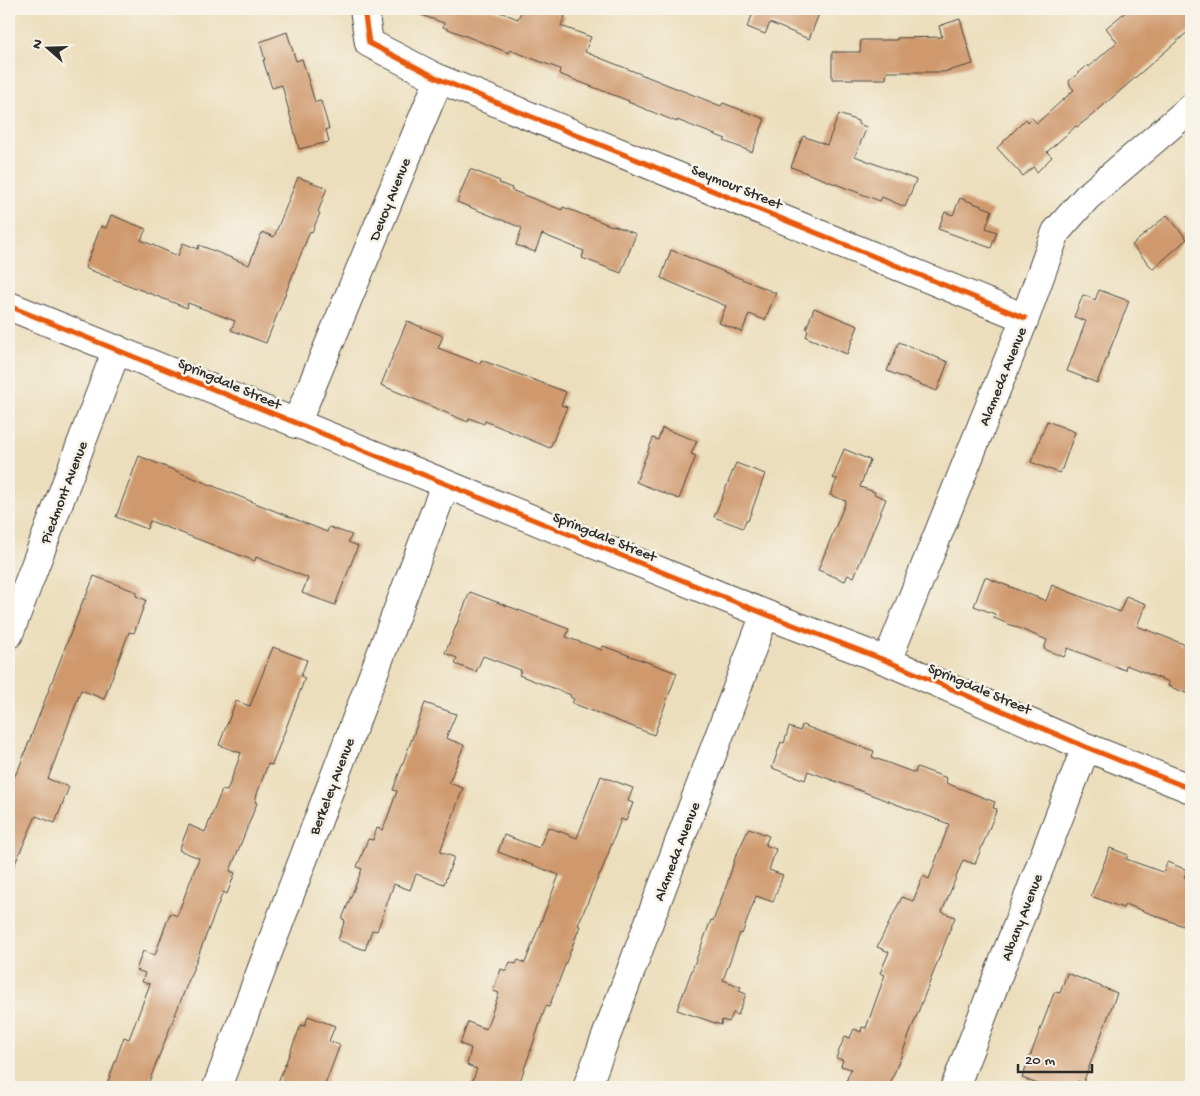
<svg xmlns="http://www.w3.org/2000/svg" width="1200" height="1096" font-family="'Gochi Hand',sans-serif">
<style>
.building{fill:#cf996d}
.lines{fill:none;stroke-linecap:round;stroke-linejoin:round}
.minor-casing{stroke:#484641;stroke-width:30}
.minor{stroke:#fff;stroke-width:28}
.cycleway-casing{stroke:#f7f3e8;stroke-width:8}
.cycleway{stroke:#e8590c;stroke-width:5}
.labels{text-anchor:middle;stroke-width:5;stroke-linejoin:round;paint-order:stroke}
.street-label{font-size:15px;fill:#2b2b2b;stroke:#f7f3e8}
</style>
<rect width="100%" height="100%" fill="#f7f3e8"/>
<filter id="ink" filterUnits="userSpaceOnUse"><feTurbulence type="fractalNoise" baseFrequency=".02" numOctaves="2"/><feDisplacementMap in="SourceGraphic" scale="10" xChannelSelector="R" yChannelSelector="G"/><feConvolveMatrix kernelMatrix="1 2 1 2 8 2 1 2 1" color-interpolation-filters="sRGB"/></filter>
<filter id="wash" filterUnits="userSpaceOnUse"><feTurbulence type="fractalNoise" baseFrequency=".0096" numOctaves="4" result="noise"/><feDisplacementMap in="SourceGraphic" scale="20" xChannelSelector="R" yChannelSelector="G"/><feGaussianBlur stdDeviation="1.12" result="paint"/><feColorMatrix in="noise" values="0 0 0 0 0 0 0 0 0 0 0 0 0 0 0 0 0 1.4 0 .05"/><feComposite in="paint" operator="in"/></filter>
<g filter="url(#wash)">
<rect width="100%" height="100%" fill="#ecdebc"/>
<g id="blocks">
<path class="building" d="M 410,9 L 492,9 L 518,19 L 522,9 L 545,9 L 565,16 L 561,26 L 591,37 L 585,52 L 721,106 L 723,103 L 765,119 L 752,152 L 724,141 L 726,139 L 677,120 L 677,122 L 628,102 L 629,101 L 559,74 L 560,69 L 510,50 L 509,53 L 443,27 L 444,23 L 410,11 Z
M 737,9 L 821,9 L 809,39 L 770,23 L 765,34 L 747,27 L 752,16 Z
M 1129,9 L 1191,9 L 1191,29 L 1090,117 L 1077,127 L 1076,126 L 1047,152 L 1052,157 L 1037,172 L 1033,167 L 1023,176 L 997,148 L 1026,119 L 1028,122 L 1032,118 L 1037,123 L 1074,90 L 1070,85 L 1069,81 L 1088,65 L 1089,67 L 1117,42 L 1106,28 Z
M 960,19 L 973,64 L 944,72 L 887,72 L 886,79 L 832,79 L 832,52 L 860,52 L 861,40 L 897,40 L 897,38 L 942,37 L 939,26 Z
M 287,32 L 296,61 L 302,59 L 315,102 L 321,101 L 329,129 L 326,129 L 329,142 L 299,149 L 282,85 L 272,88 L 263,60 L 265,60 L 260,42 Z
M 839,114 L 858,121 L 858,124 L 867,127 L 855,156 L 916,180 L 905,207 L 882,197 L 880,201 L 791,167 L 803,136 L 827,145 Z
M 470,169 L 500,181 L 499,183 L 512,188 L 511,190 L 562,210 L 563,207 L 612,226 L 613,225 L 636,234 L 621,273 L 582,258 L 584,251 L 542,234 L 535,252 L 516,245 L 522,228 L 457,202 Z
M 298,177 L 327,188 L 318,212 L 320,213 L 312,232 L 310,231 L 266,343 L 231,330 L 235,321 L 188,303 L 187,308 L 85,268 L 101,226 L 106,228 L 111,215 L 146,229 L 141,240 L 178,256 L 183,243 L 198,249 L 199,245 L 249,265 L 262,232 L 274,237 Z
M 960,198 L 992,210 L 986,228 L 997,232 L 991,248 L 938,229 L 945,212 L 953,215 Z
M 1167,215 L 1187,239 L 1153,269 L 1132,245 Z
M 671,250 L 776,293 L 765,320 L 749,314 L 742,332 L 719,323 L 726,306 L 661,278 Z
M 1099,290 L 1129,301 L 1097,383 L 1067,371 L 1086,321 L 1074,317 L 1083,295 L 1095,300 Z
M 814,308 L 858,326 L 847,354 L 806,337 L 808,330 L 806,329 Z
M 407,321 L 443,336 L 438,348 L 480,364 L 481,360 L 566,392 L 561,405 L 567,407 L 550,448 L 485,421 L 484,424 L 469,418 L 468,422 L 381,385 Z
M 899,342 L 948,362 L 937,391 L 887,371 Z
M 1047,421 L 1075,432 L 1062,469 L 1061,469 L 1059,473 L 1031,462 Z
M 662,428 L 697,441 L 691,454 L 696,456 L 679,499 L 636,482 L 653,438 L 658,440 Z
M 844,449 L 870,460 L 860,487 L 875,492 L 874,494 L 886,499 L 854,577 L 848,575 L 845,581 L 818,570 L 846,501 L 830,495 L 837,479 L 833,478 Z
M 139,456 L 327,532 L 329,527 L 352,535 L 348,542 L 358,546 L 335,605 L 302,593 L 308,578 L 256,557 L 255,561 L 150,521 L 147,529 L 116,517 Z
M 736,463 L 765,474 L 748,521 L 746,520 L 743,528 L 714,517 Z
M 94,576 L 137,592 L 136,596 L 146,600 L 134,633 L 129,632 L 104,699 L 81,690 L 48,779 L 69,787 L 55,823 L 36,816 L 9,877 L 9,777 L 13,779 L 19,768 L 84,598 L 85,599 Z
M 985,577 L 1046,601 L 1052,585 L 1120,612 L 1126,596 L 1146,604 L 1137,626 L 1191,647 L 1191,695 L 1168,686 L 1169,682 L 1126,665 L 1125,670 L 1068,648 L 1064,657 L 1044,649 L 1047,640 L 994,618 L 995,614 L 974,606 Z
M 470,592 L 569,629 L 566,637 L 602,650 L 603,646 L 677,673 L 654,735 L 572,703 L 574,699 L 570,697 L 571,695 L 519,675 L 521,670 L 483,656 L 476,672 L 455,664 L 457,658 L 445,653 Z
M 273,647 L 307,660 L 301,676 L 305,678 L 272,765 L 268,764 L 257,794 L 255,802 L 257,803 L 230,871 L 235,873 L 227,894 L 223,892 L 147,1087 L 106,1087 L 124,1037 L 129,1039 L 150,984 L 142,982 L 145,973 L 136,970 L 143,951 L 155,955 L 170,913 L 177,916 L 199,858 L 179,850 L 189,825 L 205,832 L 222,790 L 227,791 L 241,753 L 219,745 L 236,701 L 250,706 Z
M 425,703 L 456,714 L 446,738 L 464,745 L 449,783 L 463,788 L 440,852 L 454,857 L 444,884 L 416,874 L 410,890 L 394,884 L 377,931 L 372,930 L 365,950 L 338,940 L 345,920 L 342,919 L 362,869 L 357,867 L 368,839 L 373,840 L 377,828 L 383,830 L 397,791 L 393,790 Z
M 802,725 L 874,751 L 872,757 L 915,773 L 917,767 L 947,778 L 946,783 L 995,802 L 993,808 L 997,809 L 975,864 L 963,860 L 942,912 L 955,917 L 889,1087 L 844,1087 L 851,1069 L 841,1066 L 843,1060 L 836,1058 L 845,1036 L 850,1038 L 854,1029 L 861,1032 L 862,1027 L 866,1028 L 885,975 L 880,973 L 889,952 L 877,947 L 902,897 L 913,901 L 923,876 L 929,879 L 949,824 L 808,771 L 805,780 L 772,768 L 781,742 L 784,743 L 789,727 L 800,731 Z
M 601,776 L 633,788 L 628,801 L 633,803 L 626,821 L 621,819 L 601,873 L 600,873 L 578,925 L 580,926 L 549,1007 L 546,1006 L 518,1087 L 470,1087 L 477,1069 L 467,1065 L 471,1048 L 460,1044 L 468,1022 L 486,1029 L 499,993 L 493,991 L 501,969 L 506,971 L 510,962 L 516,964 L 518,960 L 525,963 L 559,875 L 498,852 L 504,835 L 539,848 L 548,827 L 577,838 Z
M 749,828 L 769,836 L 765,845 L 776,849 L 769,870 L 783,875 L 773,902 L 756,896 L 742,934 L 740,933 L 723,980 L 741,987 L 739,991 L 746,994 L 738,1015 L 733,1013 L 729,1022 L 722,1020 L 721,1025 L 677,1010 L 711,920 L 713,921 L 727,884 L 735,858 Z
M 1110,848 L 1128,855 L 1126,859 L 1162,872 L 1164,871 L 1167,862 L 1187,870 L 1184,877 L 1191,880 L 1191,904 L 1183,926 L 1125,904 L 1123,908 L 1091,896 Z
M 1067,973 L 1117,993 L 1083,1083 L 1077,1081 L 1075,1087 L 1046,1087 L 1022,1078 L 1054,993 L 1056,992 L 1060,993 Z
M 308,1016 L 335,1026 L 329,1041 L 340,1045 L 324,1087 L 276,1087 L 301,1025 L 305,1026 Z"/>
</g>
</g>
<g filter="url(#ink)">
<use href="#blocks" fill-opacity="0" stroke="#484641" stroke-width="1"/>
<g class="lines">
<defs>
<path id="minor" d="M 364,9 L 369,43 L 439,79 L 1025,318
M 9,306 L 765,614 L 887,661 L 1086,747 L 1191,789
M 296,424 L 439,79
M 9,634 L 117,349
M 887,661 L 1025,318 L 1056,232 L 1087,197 L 1191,108
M 217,1087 L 445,485
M 587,1087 L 765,614
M 955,1087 L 1086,747"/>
</defs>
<use href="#minor" class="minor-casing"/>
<use href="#minor" class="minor"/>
<defs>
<path id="cycleway" d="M 364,9 L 369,43 L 439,79 L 1025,318
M 9,306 L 765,614 L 887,661 L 1086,747 L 1191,789"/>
</defs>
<use href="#cycleway" class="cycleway-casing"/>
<use href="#cycleway" class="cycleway"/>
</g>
</g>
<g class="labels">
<g class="street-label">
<text transform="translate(737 186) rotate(22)" y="5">Seymour Street</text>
<text transform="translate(389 199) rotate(-68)" y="5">Devoy Avenue</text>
<text transform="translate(1002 376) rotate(-68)" y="5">Alameda Avenue</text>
<text transform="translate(230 383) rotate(23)" y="5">Springdale Street</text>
<text transform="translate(63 492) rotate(-69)" y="5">Piedmont Avenue</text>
<text transform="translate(605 536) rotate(22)" y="5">Springdale Street</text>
<text transform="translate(980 688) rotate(23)" y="5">Springdale Street</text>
<text transform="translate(331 786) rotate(-69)" y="5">Berkeley Avenue</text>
<text transform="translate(676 851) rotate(-69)" y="5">Alameda Avenue</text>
<text transform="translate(1021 917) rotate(-69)" y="5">Albany Avenue</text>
</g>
</g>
<rect width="1200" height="1096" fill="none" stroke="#f7f3e8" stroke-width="30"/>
<g transform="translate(48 48) rotate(290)" stroke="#f7f3e8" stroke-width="4" paint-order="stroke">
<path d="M0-4L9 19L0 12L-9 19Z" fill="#2b2b2b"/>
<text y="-8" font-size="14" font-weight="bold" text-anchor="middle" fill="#2b2b2b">N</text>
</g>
<path d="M1018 1064v8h74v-8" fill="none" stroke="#2b2b2b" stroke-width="2.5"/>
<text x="1025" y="1064" font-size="15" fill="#2b2b2b" stroke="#f7f3e8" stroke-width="4" paint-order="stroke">20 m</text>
</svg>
